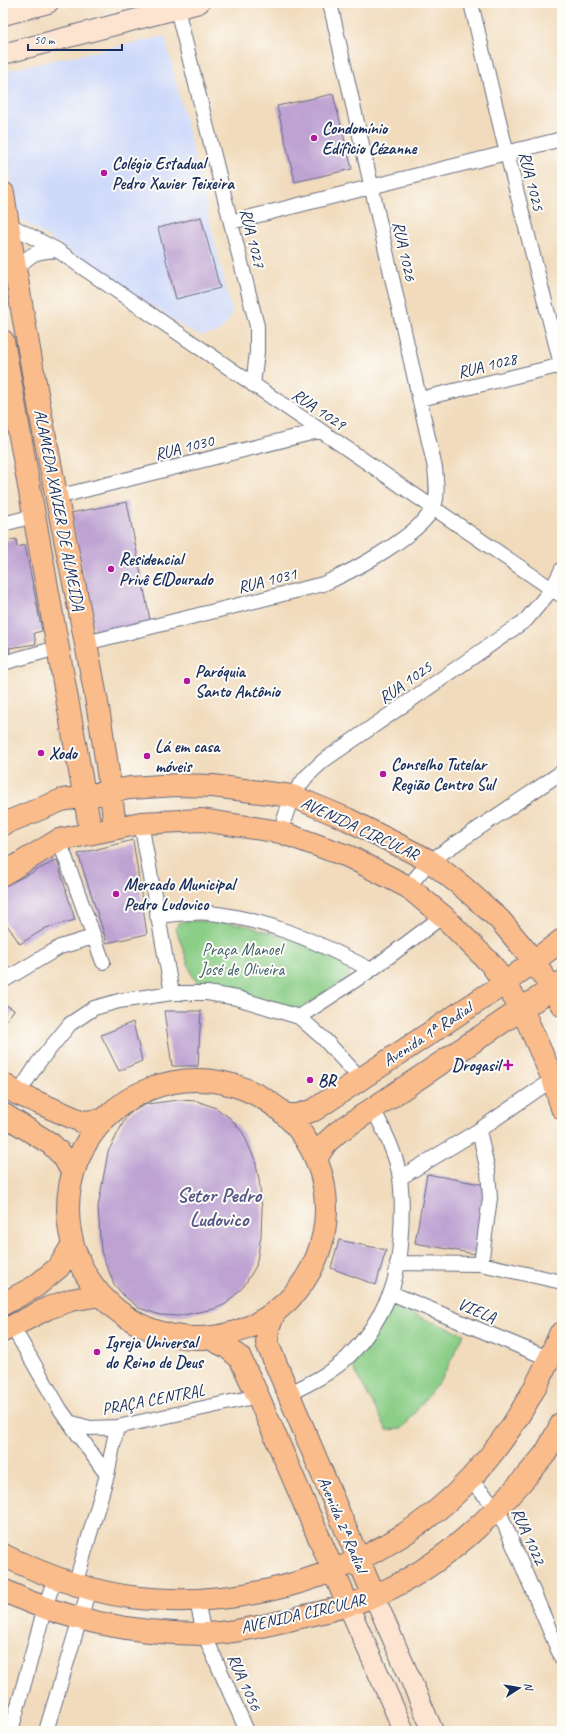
<svg xmlns="http://www.w3.org/2000/svg" width="565" height="1734" font-family="Caveat,sans-serif">
<style>
.built{fill:#cfdafa}
.green{fill:#8bce87;stroke:#537e72}
.building{fill:#bda2d2}
.lines{fill:none;stroke-linecap:round;stroke-linejoin:round}
.street-casing{stroke:#666b7f;stroke-width:16}
.secondary-casing{stroke:#666b7f;stroke-width:22}
.primary-casing{stroke:#666b7f;stroke-width:24}
.street{stroke:#fff;stroke-width:14}
.secondary{stroke:#fde4d1;stroke-width:20}
.primary{stroke:#fabc8b;stroke-width:22}
.poi-dot{fill:#b5179e;stroke:#fdfcf7;stroke-width:1.5}
.labels{text-anchor:middle;stroke-width:4;stroke-linejoin:round;paint-order:stroke}
.poi-label{font-size:17px;font-weight:bold;fill:#1b2f5e;stroke:#fdfcf7;text-anchor:start}
.street-label{font-size:17px;fill:#1b2f5e;stroke:#fdfcf7}
.park-label{font-size:17px;fill:#3d5f6a;stroke:#fdfcf7}
.district-label{font-size:21px;font-weight:bold;fill:#545787;stroke:#fdfcf7}
</style>
<rect width="100%" height="100%" fill="#fdfcf7"/>
<filter id="ink" filterUnits="userSpaceOnUse"><feTurbulence type="fractalNoise" baseFrequency=".025" numOctaves="2"/><feDisplacementMap in="SourceGraphic" scale="8" xChannelSelector="R" yChannelSelector="G"/><feConvolveMatrix kernelMatrix="1 2 1 2 8 2 1 2 1" color-interpolation-filters="sRGB"/></filter>
<filter id="wash" filterUnits="userSpaceOnUse"><feTurbulence type="fractalNoise" baseFrequency=".012" numOctaves="4" result="noise"/><feDisplacementMap in="SourceGraphic" scale="16" xChannelSelector="R" yChannelSelector="G"/><feGaussianBlur stdDeviation="0.9" result="paint"/><feColorMatrix in="noise" values="0 0 0 0 0 0 0 0 0 0 0 0 0 0 0 0 0 1.4 0 .05"/><feComposite in="paint" operator="in"/></filter>
<g filter="url(#wash)">
<rect width="100%" height="100%" fill="#f1dbbc"/>
<path class="built" d="M 165,36 L 232,313 L 228,322 L 219,332 L 201,336 L 190,331 L 17,217 L 3,129 L 3,71 Z"/>
<path class="green" d="M 184,921 C 205,921 227,921 248,926 C 265,930 344,956 349,970 C 349,971 349,976 349,977 L 300,1009 L 293,1010 L 252,996 L 203,986 L 193,978 L 176,929 L 178,923 Z
M 393,1307 L 464,1334 L 442,1378 L 402,1429 L 387,1430 L 351,1364 Z"/>
<g id="blocks">
<path class="building" d="M 333,94 L 352,169 L 295,182 L 277,106 Z
M 201,217 L 220,288 L 176,299 L 158,228 Z
M 127,502 L 151,625 L 95,636 L 71,513 Z
M 16,539 L 17,547 L 25,545 L 42,631 L 34,633 L 36,644 L 9,648 L 10,653 L 3,655 L 3,542 Z
M 133,840 L 147,934 L 107,943 L 78,854 Z
M 57,860 L 75,920 L 46,928 L 20,944 L 3,919 L 3,887 Z
M 3,1003 L 14,1010 L 3,1025 Z
M 164,1011 L 201,1011 L 198,1066 L 172,1066 Z
M 133,1022 L 142,1061 L 119,1071 L 101,1035 Z
M 178,1100 L 197,1101 L 216,1108 L 230,1118 L 243,1133 L 255,1160 L 259,1179 L 262,1209 L 261,1236 L 256,1266 L 244,1286 L 226,1304 L 214,1309 L 178,1316 L 160,1315 L 139,1308 L 123,1295 L 114,1284 L 101,1252 L 98,1207 L 108,1152 L 126,1117 L 133,1111 L 147,1104 Z
M 427,1174 L 486,1185 L 475,1254 L 415,1243 Z
M 339,1240 L 386,1250 L 376,1285 L 331,1268 Z"/>
</g>
</g>
<g filter="url(#ink)">
<use href="#blocks" fill-opacity="0" stroke="#666b7f" stroke-width="1"/>
<g class="lines">
<defs>
<path id="street" d="M 471,3 L 507,154 L 562,368
M 177,9 L 257,326 L 257,352 L 253,385
M 231,222 L 562,139
M 8,224 L 57,250 L 562,596
M 15,270 C 32,253 33,252 57,250
M 420,399 L 562,365
M 57,497 L 319,431
M 3,524 L 34,516
M 86,643 L 323,584 C 351,572 420,535 433,508 C 439,497 436,480 435,468 L 330,3
M 3,663 L 57,648
M 141,823 L 172,993
M 280,832 L 292,796 L 306,777 L 323,761 L 526,620 L 552,589 L 562,569
M 59,840 L 103,962
M 408,887 L 430,861 L 562,772
M 157,916 C 174,915 193,911 210,913 C 269,920 319,942 371,970
M 3,981 L 60,947 L 93,937
M 299,1017 L 371,970 L 443,916
M 18,1094 L 38,1063 L 70,1024 L 94,1008 L 119,1001 L 172,993 L 207,993 L 237,998 L 299,1017 L 324,1039 L 360,1078
M 479,1130 L 488,1172 L 490,1198 L 481,1264
M 400,1178 L 479,1130 L 553,1079
M 397,1263 L 481,1264 L 562,1282
M 391,1293 L 550,1359
M 12,1326 L 60,1409 L 107,1475
M 288,1394 C 309,1384 331,1373 348,1357 C 365,1340 380,1317 390,1294 C 401,1268 404,1208 400,1179 C 397,1155 384,1130 373,1109
M 72,1423 L 90,1428 L 117,1427 L 258,1396
M 470,1480 L 498,1509 L 562,1659
M 75,1585 L 107,1475 L 117,1427
M 197,1601 L 204,1634 L 247,1731
M 11,1731 L 45,1607 L 55,1578
M 46,1731 L 89,1589"/>
<path id="secondary" d="M 3,15 L 48,3
M 3,54 L 199,3
M 374,1596 L 433,1731
M 348,1605 L 404,1731"/>
<path id="primary" d="M 3,193 C 19,296 37,398 57,499 C 79,609 103,717 115,828
M 3,341 L 91,833
M 3,824 L 62,800 L 130,788 L 177,785 L 213,786 L 292,796 L 347,819 L 430,861 L 463,887 L 500,920 L 534,961 L 562,1005
M 3,874 L 59,840 L 141,823 L 202,820 L 280,832 L 350,857 L 408,887 L 443,916 L 491,964 L 522,1009 L 553,1079 L 562,1108
M68 1209a129 129 0 1 1 258 0a129 129 0 1 1-258 0Z
M 3,1084 L 18,1094 L 83,1122 L 103,1120
M 3,1114 L 51,1144 L 63,1156 L 73,1173
M 286,1115 L 298,1115 L 314,1110 L 505,983 L 562,940
M 316,1158 L 327,1142 L 338,1132 L 562,982
M 3,1304 L 36,1286 L 59,1267 L 73,1244
M 274,1314 L 268,1328 L 267,1343 L 374,1596
M 3,1331 L 48,1308 L 71,1300 L 100,1295
M 209,1338 L 227,1347 L 240,1358 L 258,1396 L 348,1605
M 3,1555 C 46,1576 91,1593 139,1598 C 255,1611 391,1566 471,1478 C 510,1436 538,1388 560,1334
M 3,1590 C 63,1620 136,1634 203,1634 C 236,1633 272,1624 305,1616 C 333,1610 361,1603 387,1590 C 440,1565 486,1523 524,1479 C 531,1471 538,1463 545,1454 C 551,1445 556,1434 562,1423"/>
</defs>
<use href="#street" class="street-casing"/>
<use href="#secondary" class="secondary-casing"/>
<use href="#primary" class="primary-casing"/>
<use href="#street" class="street"/>
<use href="#secondary" class="secondary"/>
<use href="#primary" class="primary"/>
</g>
</g>
<g class="poi-dot">
<circle cx="314" cy="138" r="4"/>
<circle cx="104" cy="173" r="4"/>
<circle cx="111" cy="569" r="4"/>
<circle cx="187" cy="681" r="4"/>
<circle cx="41" cy="753" r="4"/>
<circle cx="147" cy="756" r="4"/>
<circle cx="383" cy="774" r="4"/>
<circle cx="116" cy="894" r="4"/>
<path d="M506 1059h4v4h4v4h-4v4h-4v-4h-4v-4h4z"/>
<circle cx="310" cy="1080" r="4"/>
<circle cx="97" cy="1352" r="4"/>
</g>
<g class="labels">
<g class="poi-label">
<text x="322" y="134">Condomínio<tspan x="322" dy="20">Edíficio Cézanne</tspan></text>
<text x="112" y="169">Colégio Estadual<tspan x="112" dy="20">Pedro Xavier Teixeira</tspan></text>
<text x="119" y="565">Residencial<tspan x="119" dy="20">Privê ElDourado</tspan></text>
<text x="195" y="677">Paróquia<tspan x="195" dy="20">Santo Antônio</tspan></text>
<text x="155" y="752">Lá em casa<tspan x="155" dy="20">móveis</tspan></text>
<text x="49" y="759">Xodo</text>
<text x="391" y="770">Conselho Tutelar<tspan x="391" dy="20">Região Centro Sul</tspan></text>
<text x="124" y="890">Mercado Municipal<tspan x="124" dy="20">Pedro Ludovico</tspan></text>
<text x="500" y="1071" text-anchor="end">Drogasil</text>
<text x="318" y="1086">BR</text>
<text x="105" y="1348">Igreja Universal<tspan x="105" dy="20">do Reino de Deus</tspan></text>
</g>
<g class="street-label">
<text transform="translate(532 181) rotate(76)" y="6">RUA 1025</text>
<text transform="translate(253 238) rotate(76)" y="6">RUA 1027</text>
<text transform="translate(405 251) rotate(78)" y="6">RUA 1026</text>
<text transform="translate(487 365) rotate(-14)" y="6">RUA 1028</text>
<text transform="translate(319 409) rotate(34)" y="6">RUA 1029</text>
<text transform="translate(184 447) rotate(-14)" y="6">RUA 1030</text>
<text transform="translate(60 510) rotate(79)" y="6">ALAMEDA XAVIER DE ALMEIDA</text>
<text transform="translate(267 580) rotate(-14)" y="6">RUA 1031</text>
<text transform="translate(405 682) rotate(-35)" y="6">RUA 1025</text>
<text transform="translate(360 828) rotate(25)" y="6">AVENIDA CIRCULAR</text>
<text transform="translate(427 1034) rotate(-33)" y="6">Avenida 1ª Radial</text>
<text transform="translate(477 1310) rotate(23)" y="6">VIELA</text>
<text transform="translate(153 1399) rotate(-11)" y="6">PRAÇA CENTRAL</text>
<text transform="translate(343 1524) rotate(67)" y="6">Avenida 2ª Radial</text>
<text transform="translate(529 1536) rotate(66)" y="6">RUA 1022</text>
<text transform="translate(303 1613) rotate(-13)" y="6">AVENIDA CIRCULAR</text>
<text transform="translate(245 1682) rotate(66)" y="6">RUA 1056</text>
</g>
<g class="park-label">
<text x="242" y="955">Praça Manoel<tspan x="242" dy="20">José de Oliveira</tspan></text>
</g>
<g class="district-label">
<text x="219" y="1202">Setor Pedro<tspan x="219" dy="24">Ludovico</tspan></text>
</g>
</g>
<rect width="565" height="1734" fill="none" stroke="#fdfcf7" stroke-width="16"/>
<g transform="translate(519 1688) rotate(78)" stroke="#fdfcf7" stroke-width="3" paint-order="stroke">
<path d="M0-3L7 15L0 10L-7 15Z" fill="#1b2f5e"/>
<text y="-6" font-size="11" font-weight="bold" text-anchor="middle" fill="#1b2f5e">N</text>
</g>
<path d="M28 44v6h94v-6" fill="none" stroke="#1b2f5e" stroke-width="2"/>
<text x="34" y="44" font-size="12" fill="#1b2f5e" stroke="#fdfcf7" stroke-width="3" paint-order="stroke">50 m</text>
</svg>
